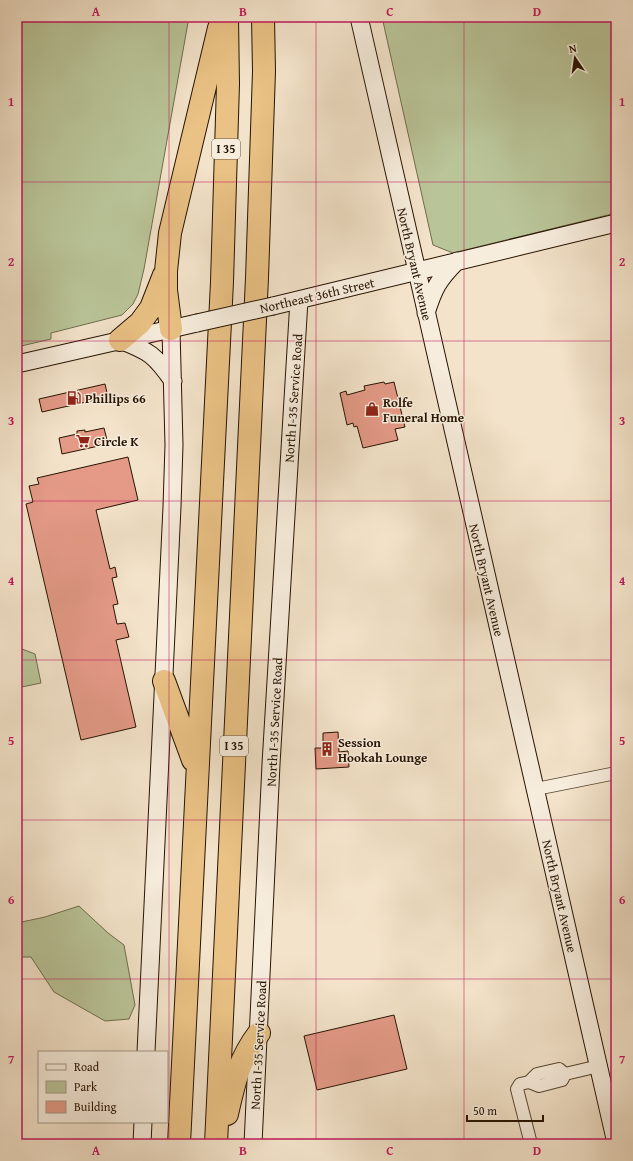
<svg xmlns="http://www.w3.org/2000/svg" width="633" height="1161" font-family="'Gentium Book Plus',serif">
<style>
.green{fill:#b9c498;stroke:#706c4c}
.building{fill:#e49a87;stroke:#261300}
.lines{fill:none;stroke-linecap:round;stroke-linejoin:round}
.street-casing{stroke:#594732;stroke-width:14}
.secondary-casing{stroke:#261300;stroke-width:19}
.highway-casing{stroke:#261300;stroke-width:24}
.street{stroke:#f7eddd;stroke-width:12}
.secondary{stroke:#f7eddd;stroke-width:17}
.highway{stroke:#eac285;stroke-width:22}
.secondary-bridge-casing{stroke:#261300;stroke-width:19;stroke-linecap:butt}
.secondary-bridge{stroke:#f7eddd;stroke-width:17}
.grid{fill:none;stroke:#c2185b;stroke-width:1;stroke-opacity:0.55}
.labels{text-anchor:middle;stroke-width:3;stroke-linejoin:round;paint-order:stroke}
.shield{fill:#f7eddd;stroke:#655442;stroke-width:1}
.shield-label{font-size:12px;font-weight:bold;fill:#261300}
.street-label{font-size:13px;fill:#261300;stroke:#f7eddd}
.poi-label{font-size:13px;font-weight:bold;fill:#261300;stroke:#f7eddd;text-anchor:start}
.neatline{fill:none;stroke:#c2185b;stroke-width:1.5}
.grid-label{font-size:13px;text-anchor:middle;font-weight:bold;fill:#c2185b}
</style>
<rect width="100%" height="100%" fill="#f3e3ca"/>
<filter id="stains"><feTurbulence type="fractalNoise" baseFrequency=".005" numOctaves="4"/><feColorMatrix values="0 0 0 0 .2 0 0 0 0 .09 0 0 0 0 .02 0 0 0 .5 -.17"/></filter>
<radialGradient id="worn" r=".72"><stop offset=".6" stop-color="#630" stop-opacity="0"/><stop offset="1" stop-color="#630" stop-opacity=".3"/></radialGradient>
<path class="green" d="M 17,17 L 189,17 L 144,269 L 138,294 L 133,304 L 122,315 L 51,333 L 51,339 L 17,347 Z
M 382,17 L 616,17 L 616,213 L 453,253 L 433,245 Z
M 17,647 L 35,654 L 41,683 L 17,688 Z
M 79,906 L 108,933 L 124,945 L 135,1005 L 129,1019 L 105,1021 L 54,992 L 31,957 L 17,957 L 17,923 L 45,917 Z"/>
<path class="building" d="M 384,382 L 385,384 L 394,382 L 405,427 L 395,429 L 398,440 L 363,448 L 357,426 L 354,427 L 353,423 L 347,425 L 340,393 L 346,391 L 347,395 L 365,390 L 364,386 Z
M 105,384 L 108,397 L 42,412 L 39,399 Z
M 104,428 L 108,444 L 62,454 L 59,438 L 77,434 L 77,431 L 85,430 L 85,432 Z
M 128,457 L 138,500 L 96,510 L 110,569 L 115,567 L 117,577 L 112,578 L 118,604 L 113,605 L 117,624 L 125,623 L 129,637 L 116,640 L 136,727 L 81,740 L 26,504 L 33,502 L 29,486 L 39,484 L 37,478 Z
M 338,732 L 339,752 L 348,751 L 349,767 L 316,769 L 315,748 L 323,748 L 323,733 Z
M 394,1015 L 407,1069 L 317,1090 L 304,1036 Z"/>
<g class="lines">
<defs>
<path id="street" d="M 536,789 L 616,773
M 565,1074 L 599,1066
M 529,1082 L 539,1086 L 562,1080 L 565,1074
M 531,1144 L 517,1089 L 520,1084 L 529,1082 L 537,1074 L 559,1069 L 565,1074"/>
<path id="secondary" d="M 359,17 L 616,1143
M 273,306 L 616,223
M 426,313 C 434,288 438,280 457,261
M 120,340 C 149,351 155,355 173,381
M 17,364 L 197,323
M 146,1052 L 172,507 L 174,445 L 171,329
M 142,1144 L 143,1122
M 253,1144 L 271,764 L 299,300"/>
<path id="highway" d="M 171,329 L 166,290 L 166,271 L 170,233 L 219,28
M 120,340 L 140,323 L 151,308 L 164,275
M 164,681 L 193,760
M 227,1114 C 234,1083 239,1059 259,1033
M 179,1144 L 222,282 L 228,84 L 227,17
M 216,1144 L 257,278 L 264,71 L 263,17"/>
</defs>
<use href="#street" class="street-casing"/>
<use href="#secondary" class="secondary-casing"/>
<use href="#highway" class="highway-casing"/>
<use href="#street" class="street"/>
<use href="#secondary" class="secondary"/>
<use href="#highway" class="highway"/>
<defs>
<path id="secondary-bridge" d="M 197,323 L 273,306"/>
</defs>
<use href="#secondary-bridge" class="secondary-bridge-casing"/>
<use href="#secondary-bridge" class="secondary-bridge"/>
</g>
<path class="grid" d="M 169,17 L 169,1144M 316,17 L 316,1144M 464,17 L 464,1144M 17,182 L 616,182M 17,341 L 616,341M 17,501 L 616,501M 17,660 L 616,660M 17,820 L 616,820M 17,979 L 616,979"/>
<defs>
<symbol id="fuel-bare" viewBox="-9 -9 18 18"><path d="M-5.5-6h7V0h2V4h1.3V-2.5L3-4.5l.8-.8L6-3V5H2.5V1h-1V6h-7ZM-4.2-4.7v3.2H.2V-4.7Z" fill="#8f2418" stroke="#f7eddd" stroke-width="2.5" paint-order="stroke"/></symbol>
<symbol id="shop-bare" viewBox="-9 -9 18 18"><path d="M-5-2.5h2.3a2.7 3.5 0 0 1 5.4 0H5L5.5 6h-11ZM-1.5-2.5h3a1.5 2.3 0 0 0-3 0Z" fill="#8f2418" stroke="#f7eddd" stroke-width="2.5" paint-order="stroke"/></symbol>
<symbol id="supermarket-bare" viewBox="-9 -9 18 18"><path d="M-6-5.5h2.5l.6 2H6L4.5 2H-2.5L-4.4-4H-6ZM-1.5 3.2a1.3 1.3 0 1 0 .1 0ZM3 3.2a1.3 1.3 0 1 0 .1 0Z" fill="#8f2418" stroke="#f7eddd" stroke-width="2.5" paint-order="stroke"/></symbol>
<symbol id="building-bare" viewBox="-9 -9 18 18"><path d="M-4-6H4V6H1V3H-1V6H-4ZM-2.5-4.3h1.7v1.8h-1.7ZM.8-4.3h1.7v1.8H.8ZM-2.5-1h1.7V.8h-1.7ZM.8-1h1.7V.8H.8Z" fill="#8f2418" stroke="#f7eddd" stroke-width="2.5" paint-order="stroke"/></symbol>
</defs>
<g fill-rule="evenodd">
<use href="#fuel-bare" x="64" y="388" width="20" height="20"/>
<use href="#shop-bare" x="362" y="399" width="20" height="20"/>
<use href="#supermarket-bare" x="73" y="431" width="20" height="20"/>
<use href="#building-bare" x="317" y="739" width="20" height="20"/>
</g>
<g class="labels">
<g class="shield">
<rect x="212" y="139" width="28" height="20" rx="3"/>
<rect x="220" y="736" width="28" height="20" rx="3"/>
</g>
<g class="shield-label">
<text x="226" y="153">I 35</text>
<text x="234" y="750">I 35</text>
</g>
<g class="street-label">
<text transform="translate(415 264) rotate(77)" y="5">North Bryant Avenue</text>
<text transform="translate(317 295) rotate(-13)" y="5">Northeast 36th Street</text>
<text transform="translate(293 398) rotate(-86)" y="5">North I-35 Service Road</text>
<text transform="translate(487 580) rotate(77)" y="5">North Bryant Avenue</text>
<text transform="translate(274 722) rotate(-87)" y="5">North I-35 Service Road</text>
<text transform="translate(560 896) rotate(77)" y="5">North Bryant Avenue</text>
<text transform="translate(258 1045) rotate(-87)" y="5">North I-35 Service Road</text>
</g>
<g class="poi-label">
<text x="85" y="403">Phillips 66</text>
<text x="383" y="407">Rolfe<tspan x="383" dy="15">Funeral Home</tspan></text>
<text x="94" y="446">Circle K</text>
<text x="338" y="747">Session<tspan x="338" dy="15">Hookah Lounge</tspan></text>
</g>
</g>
<rect width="633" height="1161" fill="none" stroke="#f3e3ca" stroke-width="44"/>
<rect x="38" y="1051" width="130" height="72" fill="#f7eddd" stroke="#a39685"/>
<rect x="46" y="1064" width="20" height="6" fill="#f7eddd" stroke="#a39685"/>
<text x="74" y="1071" font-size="12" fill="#261300">Road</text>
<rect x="46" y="1081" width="20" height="12" fill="#b9c498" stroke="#a39685"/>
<text x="74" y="1091" font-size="12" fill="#261300">Park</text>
<rect x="46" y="1101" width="20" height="12" fill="#e49a87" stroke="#a39685"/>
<text x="74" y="1111" font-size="12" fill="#261300">Building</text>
<g transform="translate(575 58) rotate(347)" stroke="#f7eddd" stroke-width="3" paint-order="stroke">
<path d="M0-3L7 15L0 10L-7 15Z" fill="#261300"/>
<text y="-6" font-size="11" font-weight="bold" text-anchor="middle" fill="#261300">N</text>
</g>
<path d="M467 1115v6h76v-6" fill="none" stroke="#261300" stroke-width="2"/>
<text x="473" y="1115" font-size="12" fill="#261300" stroke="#f7eddd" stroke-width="3" paint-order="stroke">50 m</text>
<rect x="22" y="22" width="589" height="1117" class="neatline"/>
<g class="grid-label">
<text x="96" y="16">A</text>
<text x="243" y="16">B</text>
<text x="390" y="16">C</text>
<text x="537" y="16">D</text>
<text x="11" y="106">1</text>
<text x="622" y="106">1</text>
<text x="11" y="266">2</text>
<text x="622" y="266">2</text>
<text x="11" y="425">3</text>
<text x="622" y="425">3</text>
<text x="11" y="585">4</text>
<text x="622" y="585">4</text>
<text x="11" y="745">5</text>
<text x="622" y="745">5</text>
<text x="11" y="904">6</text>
<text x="622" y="904">6</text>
<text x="11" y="1064">7</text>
<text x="622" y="1064">7</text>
<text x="96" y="1155">A</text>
<text x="243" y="1155">B</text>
<text x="390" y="1155">C</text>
<text x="537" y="1155">D</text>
</g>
<rect width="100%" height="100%" filter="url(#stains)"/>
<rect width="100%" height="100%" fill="url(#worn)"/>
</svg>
